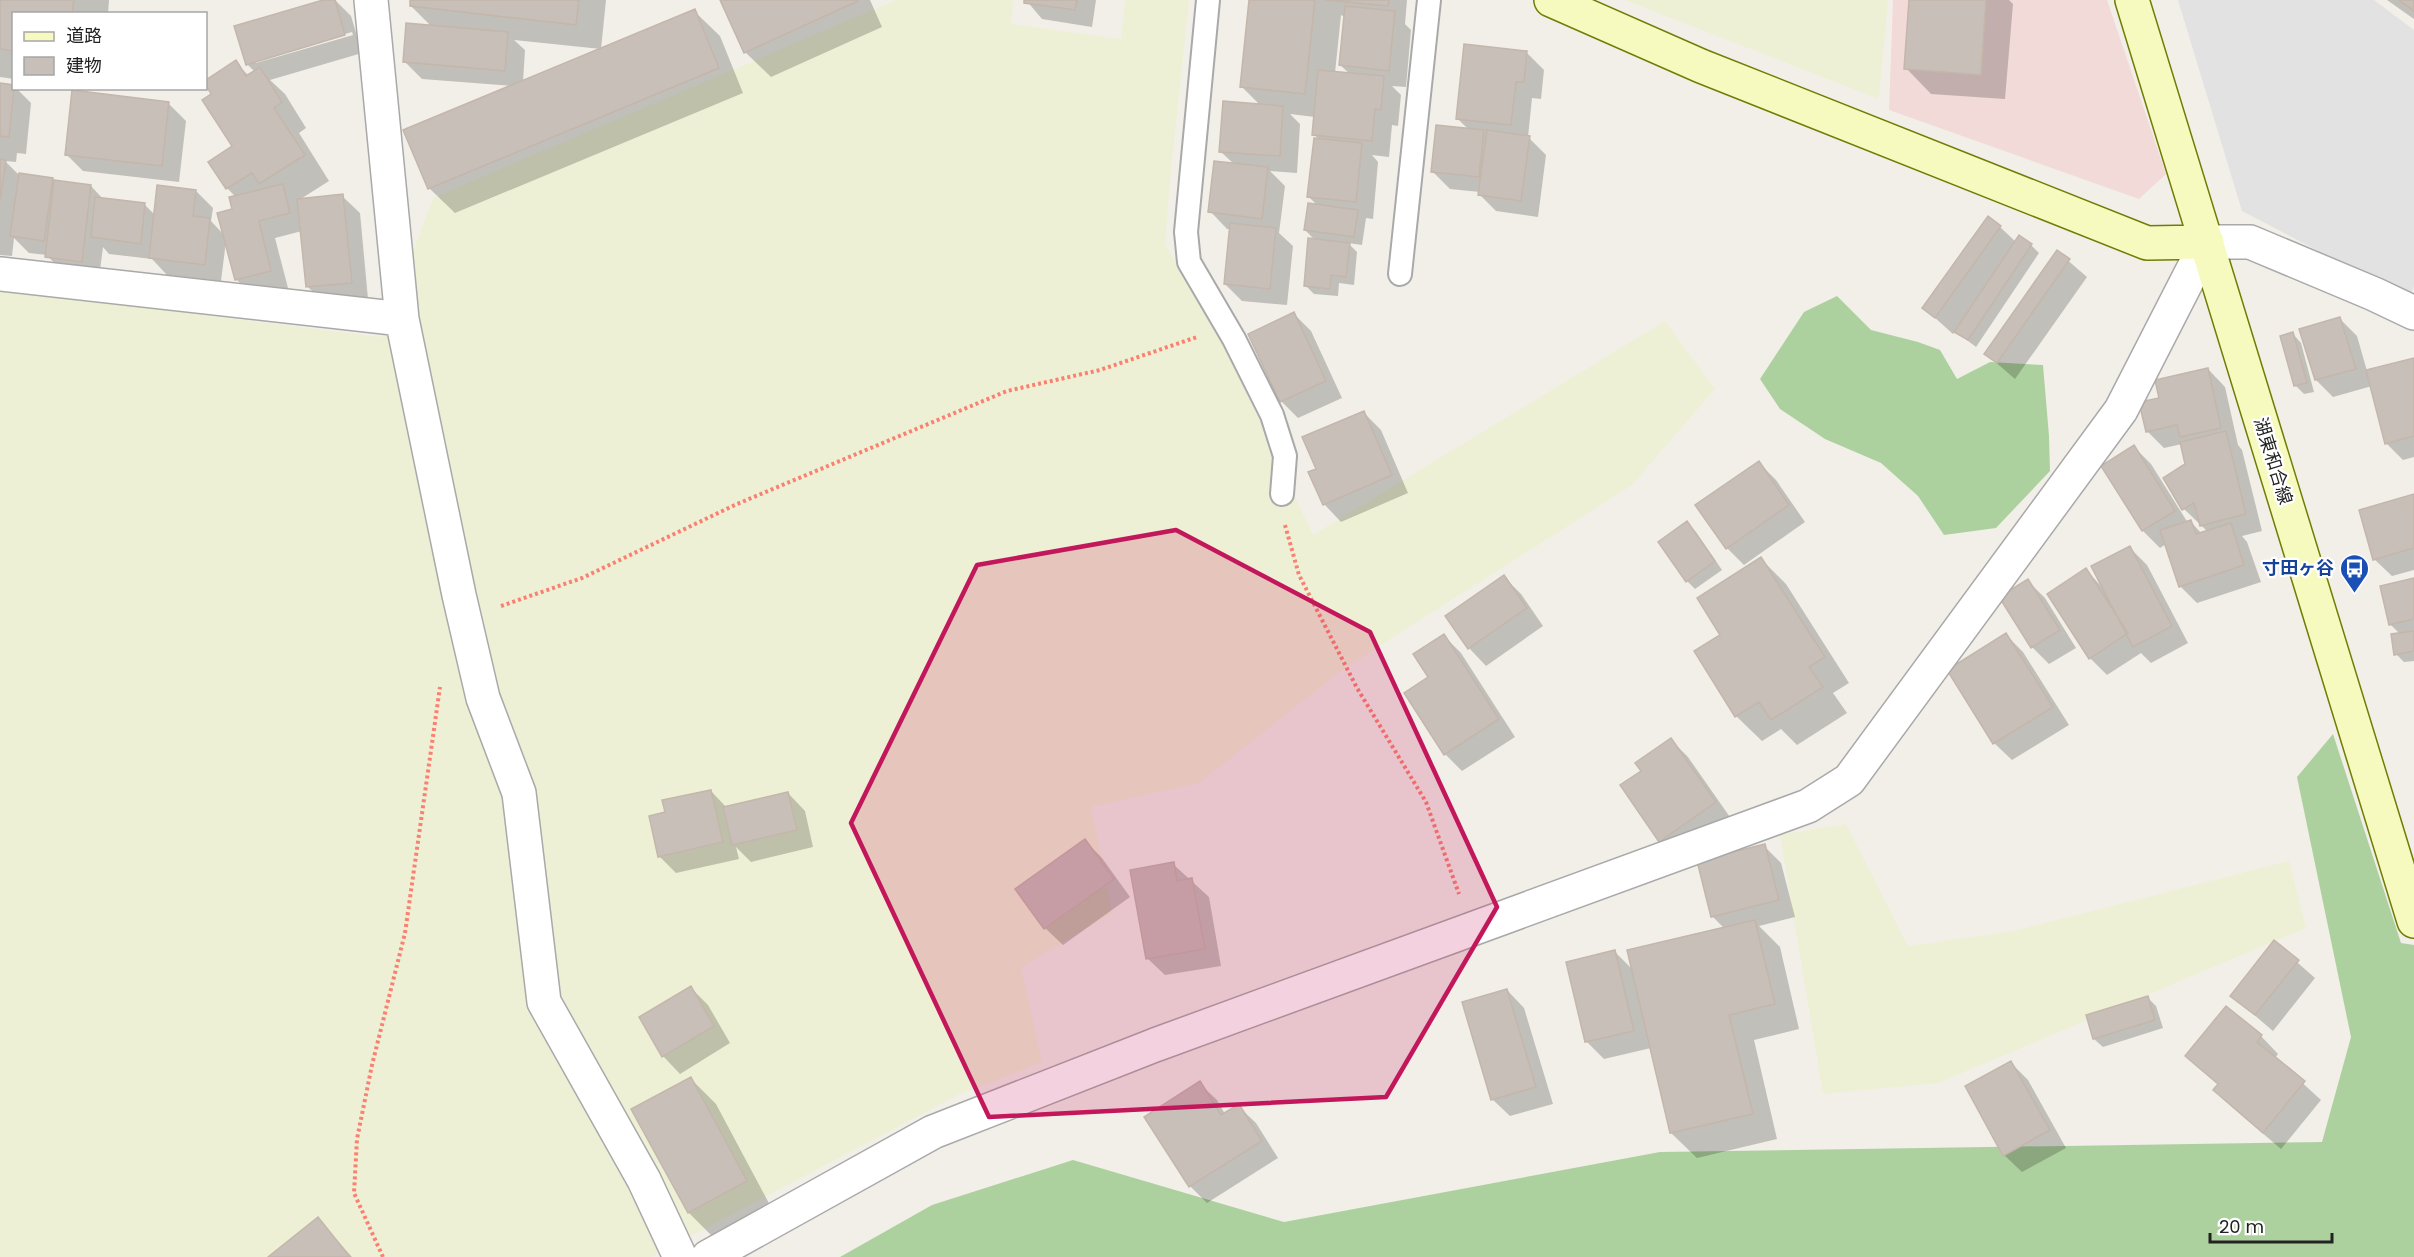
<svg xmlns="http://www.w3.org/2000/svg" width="2414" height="1257" font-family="Poppins,'Noto Sans JP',sans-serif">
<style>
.commercial{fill:#f2dad9}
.farmland{fill:#eef0d5}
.forest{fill:#add19e}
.parking{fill:#e2e2e2}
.shadow{fill:#0003;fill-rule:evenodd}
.building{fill:#c7bfb8;stroke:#c4b6ab;stroke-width:1.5}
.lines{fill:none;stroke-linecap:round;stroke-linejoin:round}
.lane-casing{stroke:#a9a9a9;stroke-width:26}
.street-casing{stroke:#a9a9a9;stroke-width:36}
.secondary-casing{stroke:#707d05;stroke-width:36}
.path{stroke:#fa8072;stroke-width:4;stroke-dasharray:3 3;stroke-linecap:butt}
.lane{stroke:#fff;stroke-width:22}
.street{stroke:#fff;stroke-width:33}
.secondary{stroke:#f7fabf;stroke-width:33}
.marked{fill:#c2185b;fill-opacity:0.2;stroke:#c2185b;stroke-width:4.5;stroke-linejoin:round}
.labels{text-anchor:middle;stroke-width:4.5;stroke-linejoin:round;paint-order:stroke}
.street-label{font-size:18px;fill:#222;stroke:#fff}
.transit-label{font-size:18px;font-weight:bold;fill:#164399;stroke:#fff;text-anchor:end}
</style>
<rect width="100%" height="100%" fill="#f2efe9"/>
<path class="commercial" d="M 1893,0 L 2107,0 L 2166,174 L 2139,199 L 1889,110 Z"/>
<path class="farmland" d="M 896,0 L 1013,0 L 1011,24 L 1121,39 L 1125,0 L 1189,0 L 1171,170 L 1165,244 L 1221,339 L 1313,535 L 1665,321 L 1715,389 L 1632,485 L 1342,670 L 1199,783 L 1091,807 L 1112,913 L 1021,967 L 1042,1062 L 958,1095 L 651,1257 L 0,1257 L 0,290 L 381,337 L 433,198 Z
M 1625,0 L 1888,0 L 1879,99 Z
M 1846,824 L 1908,946 L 2013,931 L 2289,861 L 2306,928 L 1938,1083 L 1823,1094 L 1780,835 Z"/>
<path class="forest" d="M 1837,296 L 1871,330 L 1918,342 L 1940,350 L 1957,379 L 1990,362 L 2043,365 L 2049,436 L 2050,471 L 1996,528 L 1944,535 L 1918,496 L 1881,463 L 1825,439 L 1780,409 L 1760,379 L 1804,312 Z
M 2333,734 L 2401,943 L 2414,945 L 2414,1257 L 840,1257 L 932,1205 L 1073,1160 L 1284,1222 L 1660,1152 L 2322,1142 L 2351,1037 L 2297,777 Z"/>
<path class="parking" d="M 2178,0 L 2374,0 L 2414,30 L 2414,287 L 2408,298 L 2242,211 Z"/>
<path class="shadow" d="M 0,0 L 109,0 L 108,14 L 14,14 L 14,79 L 0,77 Z
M 329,0 L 335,0 L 351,16 L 362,53 L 270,80 L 285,94 L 306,128 L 299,133 L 329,181 L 299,200 L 342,196 L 360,213 L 368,299 L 325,304 L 308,287 L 302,231 L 275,238 L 288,288 L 253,296 L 236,279 L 226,241 L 221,281 L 167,275 L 152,259 L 109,254 L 103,247 L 99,278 L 64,274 L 47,255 L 29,253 L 14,238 L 12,256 L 0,255 L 0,85 L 16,88 L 31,103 L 26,154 L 17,153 L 16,162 L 5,161 L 20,176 L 52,179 L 55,181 L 91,186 L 104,200 L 145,205 L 155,215 L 196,191 L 213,208 L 211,221 L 224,235 L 234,211 L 236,197 L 227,188 L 234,147 L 214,94 L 206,81 L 235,62 L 249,76 L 255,72 L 247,64 ZM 352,32 L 353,35 L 256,63 L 256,60 Z
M 412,0 L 606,0 L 601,49 L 514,40 L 525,50 L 523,82 L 694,11 L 720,36 L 743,93 L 455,213 L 429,188 L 512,86 L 422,79 L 405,62 L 432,27 L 411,6 Z
M 722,0 L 870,0 L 882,27 L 771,77 L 745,52 Z
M 1026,0 L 1096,0 L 1092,27 L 1042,19 Z
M 1251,0 L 1407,0 L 1405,24 L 1411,30 L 1406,87 L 1392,86 L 1401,95 L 1398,126 L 1392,125 L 1389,157 L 1372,155 L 1378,162 L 1373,219 L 1366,218 L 1362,245 L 1348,243 L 1357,252 L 1354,285 L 1339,283 L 1338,296 L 1314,294 L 1305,285 L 1316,241 L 1305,230 L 1318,206 L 1309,197 L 1319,140 L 1314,134 L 1315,117 L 1290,114 L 1300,124 L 1297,173 L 1270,171 L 1285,186 L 1279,233 L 1293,246 L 1287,305 L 1242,301 L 1225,284 L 1231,229 L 1227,229 L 1210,211 L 1234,164 L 1221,152 L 1260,105 L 1241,86 ZM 1341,15 L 1345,17 L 1340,65 L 1350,74 L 1335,73 Z
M 1911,0 L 2009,0 L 2013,4 L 2005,99 L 1931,94 L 1906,68 Z
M 2387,0 L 2414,0 L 2414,19 Z
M 1527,53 L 1544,70 L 1541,99 L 1532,98 L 1528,137 L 1546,155 L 1538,217 L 1496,211 L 1479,194 L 1480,192 L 1450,189 L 1433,172 L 1469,130 L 1457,118 Z
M 168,103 L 186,121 L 179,182 L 83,171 L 66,154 Z
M 2000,227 L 2016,242 L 2031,245 L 2039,253 L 1976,347 L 1955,331 L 1953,334 L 1924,308 Z
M 2058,252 L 2087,277 L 2015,379 L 1986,354 Z
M 1294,314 L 1311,331 L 1342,398 L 1298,418 L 1281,401 Z
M 2340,319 L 2357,336 L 2367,371 L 2414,359 L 2414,457 L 2403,460 L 2386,443 L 2372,386 L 2333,397 L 2316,380 Z
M 2293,334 L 2301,343 L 2314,392 L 2304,394 L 2296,386 Z
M 2208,369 L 2225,387 L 2238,445 L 2242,450 L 2262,531 L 2242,536 L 2247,542 L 2261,582 L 2197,603 L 2180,586 L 2166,544 L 2160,548 L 2143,531 L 2103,466 L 2134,447 L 2151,464 L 2188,523 L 2191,522 L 2202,534 L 2208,532 L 2184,509 L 2186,465 L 2182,444 L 2164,448 L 2147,431 L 2161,399 Z
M 1363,412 L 1381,430 L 1408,493 L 1341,522 L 1324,504 Z
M 1759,463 L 1776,480 L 1805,522 L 1744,565 L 1727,548 Z
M 2414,495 L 2414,570 L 2392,576 L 2374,559 Z
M 1687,523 L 1696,532 L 1722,570 L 1695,589 L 1687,581 Z
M 2130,548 L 2147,565 L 2188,643 L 2151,663 L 2141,653 L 2107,675 L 2090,658 L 2086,570 L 2102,587 Z
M 1761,559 L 1786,584 L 1849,683 L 1833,693 L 1847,713 L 1797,745 L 1781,729 L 1762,741 L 1736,716 L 1722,635 Z
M 1504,577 L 1521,594 L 1543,626 L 1486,666 L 1469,648 L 1447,616 Z
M 2414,580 L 2414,661 L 2404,662 L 2396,654 L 2400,634 L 2390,624 Z
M 2028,581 L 2045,598 L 2076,648 L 2049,664 L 2032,647 Z
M 2006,635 L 2023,652 L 2069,725 L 2012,760 L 1994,743 Z
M 1444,636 L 1461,653 L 1515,737 L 1462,771 L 1445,754 L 1431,677 Z
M 1671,740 L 1688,757 L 1732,820 L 1678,858 L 1660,841 L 1622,786 L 1643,771 Z
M 711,791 L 727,808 L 788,793 L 805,811 L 813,847 L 751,862 L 736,847 L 739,859 L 676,873 L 659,856 L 667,813 Z
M 1085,841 L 1102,858 L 1130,897 L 1063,945 L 1045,928 L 1017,890 Z
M 1764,846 L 1781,863 L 1795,917 L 1759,926 L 1780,947 L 1799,1029 L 1754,1040 L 1777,1139 L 1697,1158 L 1671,1133 L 1651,1048 L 1604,1059 L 1586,1041 L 1615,952 L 1633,970 L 1725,929 L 1712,916 Z
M 1173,864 L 1209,897 L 1221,966 L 1165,975 L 1147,958 Z
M 2274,942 L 2315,978 L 2273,1031 L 2232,996 Z
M 691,988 L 708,1005 L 730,1043 L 680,1074 L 663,1056 L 641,1018 Z
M 1507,990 L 1524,1008 L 1553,1104 L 1510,1116 L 1492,1099 Z
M 2148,998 L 2156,1006 L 2163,1028 L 2103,1047 L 2094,1039 Z
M 2227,1008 L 2261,1036 L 2278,1054 L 2275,1058 L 2321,1100 L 2281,1149 L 2232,1107 L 2215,1090 L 2219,1085 L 2187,1056 Z
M 2011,1063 L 2028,1080 L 2066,1148 L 2022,1172 L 2004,1155 Z
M 691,1079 L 716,1104 L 771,1207 L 714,1238 L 689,1213 Z
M 1199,1083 L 1217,1100 L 1225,1114 L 1238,1106 L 1256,1123 L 1278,1158 L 1207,1203 L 1190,1186 Z
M 318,1219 L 352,1257 L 271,1257 Z"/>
<path class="building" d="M 0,0 L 74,0 L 72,14 L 14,14 L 14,51 L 0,49 Z
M 323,0 L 335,0 L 345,35 L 246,65 L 234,26 Z
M 410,0 L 579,0 L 576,25 L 410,6 Z
M 720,0 L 858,0 L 858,1 L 744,53 Z
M 1024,0 L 1077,0 L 1075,10 L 1024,3 Z
M 1249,0 L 1315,0 L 1305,94 L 1240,87 Z
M 1325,0 L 1389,0 L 1388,6 Z
M 1909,0 L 1986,0 L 1981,75 L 1904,69 Z
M 2399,0 L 2414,0 L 2414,11 Z
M 1345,6 L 1395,11 L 1389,71 L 1339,65 Z
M 695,9 L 719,68 L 428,189 L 403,130 Z
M 406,23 L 508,32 L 505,71 L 403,62 Z
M 1464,44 L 1527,51 L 1524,82 L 1516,82 L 1511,125 L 1456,119 Z
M 236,60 L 246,76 L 260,67 L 282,102 L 274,108 L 305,155 L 259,184 L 252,173 L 226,189 L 208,162 L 232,146 L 202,100 L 211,94 L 206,85 L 206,80 Z
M 1318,70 L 1384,76 L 1381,110 L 1375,109 L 1372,141 L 1312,135 Z
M 0,83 L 14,85 L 14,88 L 9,137 L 0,136 L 0,138 Z
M 72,90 L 169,102 L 162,166 L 65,155 Z
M 1223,101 L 1283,106 L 1280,156 L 1219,152 Z
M 1436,125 L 1484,130 L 1479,177 L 1431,172 Z
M 1487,130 L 1530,136 L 1521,201 L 1478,195 Z
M 1314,138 L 1362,143 L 1356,202 L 1307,197 Z
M 0,159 L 6,160 L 0,201 Z
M 1214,161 L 1268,167 L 1262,219 L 1208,212 Z
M 19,173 L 53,178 L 44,241 L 10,236 Z
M 54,180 L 91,185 L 82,262 L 45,257 Z
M 283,184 L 290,213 L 259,221 L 271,271 L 235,280 L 217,213 L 232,209 L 229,197 Z
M 157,185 L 196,190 L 193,216 L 210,218 L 205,265 L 149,258 Z
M 343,194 L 352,283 L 306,287 L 297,199 Z
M 95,197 L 145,203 L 141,244 L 91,237 Z
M 1308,203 L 1358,210 L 1354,237 L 1304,230 Z
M 1988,216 L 2001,226 L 1935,318 L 1922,308 Z
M 1230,223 L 1276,228 L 1270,289 L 1224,284 Z
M 2019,235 L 2032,244 L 1968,340 L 1954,332 Z
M 1308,238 L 1350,243 L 1346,277 L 1331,275 L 1330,289 L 1304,286 Z
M 2057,250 L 2070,259 L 1997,363 L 1984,354 Z
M 1294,312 L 1326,381 L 1280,402 L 1248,334 Z
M 2340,317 L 2356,369 L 2315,380 L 2299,329 Z
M 2293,332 L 2307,383 L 2294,386 L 2280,336 Z
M 2414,358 L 2414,436 L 2385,444 L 2366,370 Z
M 2208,368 L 2221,428 L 2180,437 L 2177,425 L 2146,432 L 2139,402 L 2159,398 L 2155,380 Z
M 1364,411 L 1392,475 L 1323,505 L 1308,472 L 1316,469 L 1302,437 Z
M 2226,431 L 2246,514 L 2200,526 L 2194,503 L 2182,510 L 2163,478 L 2185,464 L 2180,442 Z
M 2134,445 L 2175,511 L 2142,531 L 2101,466 Z
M 1759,461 L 1789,505 L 1726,549 L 1695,505 Z
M 2414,494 L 2414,548 L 2373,560 L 2359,510 Z
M 2191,520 L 2196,534 L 2231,523 L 2244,565 L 2179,587 L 2160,530 Z
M 1687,521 L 1715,561 L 1686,582 L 1658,542 Z
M 2130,546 L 2172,626 L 2133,647 L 2091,566 Z
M 1761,557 L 1825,657 L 1809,667 L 1823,687 L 1771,720 L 1759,702 L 1735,717 L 1694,651 L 1720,635 L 1697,598 Z
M 2086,568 L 2128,633 L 2089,659 L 2047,594 Z
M 1504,575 L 1527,608 L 1468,649 L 1445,616 Z
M 2414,578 L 2414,619 L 2389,625 L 2380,586 Z
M 2028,579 L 2060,630 L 2031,648 L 1999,597 Z
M 2414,631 L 2414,651 L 2394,655 L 2391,634 Z
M 2006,633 L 2053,707 L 1993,744 L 1947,670 Z
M 1444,634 L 1499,719 L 1444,755 L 1404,693 L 1428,677 L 1413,654 Z
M 1671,738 L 1716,802 L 1659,842 L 1620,785 L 1641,771 L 1635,763 Z
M 711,790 L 723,842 L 658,857 L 649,816 L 665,812 L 662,800 Z
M 788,792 L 797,830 L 732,845 L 723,807 Z
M 1085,839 L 1114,879 L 1044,929 L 1015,889 Z
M 1765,844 L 1779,900 L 1711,917 L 1697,861 Z
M 1174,862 L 1177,881 L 1192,878 L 1205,949 L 1146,959 L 1130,870 Z
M 1755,920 L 1775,1004 L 1729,1015 L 1753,1114 L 1670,1133 L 1627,950 Z
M 2274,940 L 2299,960 L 2255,1015 L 2230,996 Z
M 1615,950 L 1634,1031 L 1585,1042 L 1566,962 Z
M 691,986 L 714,1026 L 662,1057 L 639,1017 Z
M 1507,989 L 1536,1087 L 1491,1100 L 1462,1002 Z
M 2148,996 L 2155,1020 L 2093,1039 L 2086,1015 Z
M 2226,1006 L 2262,1035 L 2257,1042 L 2305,1081 L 2263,1133 L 2213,1090 L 2218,1084 L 2185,1056 Z
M 2011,1061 L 2050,1130 L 2003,1156 L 1965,1086 Z
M 691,1077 L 747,1181 L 688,1213 L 631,1109 Z
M 1200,1081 L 1221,1115 L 1239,1104 L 1262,1141 L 1189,1187 L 1144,1117 Z
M 318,1217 L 350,1257 L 268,1257 Z"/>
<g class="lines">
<defs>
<path id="lane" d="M 1208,0 L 1186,232 L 1189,262 L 1234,339 L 1272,415 L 1285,456 L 1282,494
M 1400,274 L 1429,0"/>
<path id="street" d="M 371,0 L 402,319 L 459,595 L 483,698 L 519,793 L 544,1002 L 644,1180 L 680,1257
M 0,274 L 402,319
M 708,1257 L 933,1132 L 1155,1045 L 1808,806 L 1849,780 L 2121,410 L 2207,242 L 2250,242 L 2374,294 L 2414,313"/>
<path id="secondary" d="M 1551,0 L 1701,66 L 2147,243 L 2207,242
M 2132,0 L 2414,921"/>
</defs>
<use href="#lane" class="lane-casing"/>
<use href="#street" class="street-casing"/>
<use href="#secondary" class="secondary-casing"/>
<path class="path" d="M 1285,525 L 1299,575 L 1357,688 L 1426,802 L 1459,894
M 501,606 L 582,578 L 737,504 L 1007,391 L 1100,370 L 1197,337
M 383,1257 L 354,1193 L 357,1139 L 372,1065 L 405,933 L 440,687"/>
<use href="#lane" class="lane"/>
<use href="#street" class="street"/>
<use href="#secondary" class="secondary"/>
</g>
<path class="marked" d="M 1176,530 L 1370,632 L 1497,907 L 1386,1097 L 989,1117 L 851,823 L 977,565 Z"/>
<defs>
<symbol id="bus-pin" viewBox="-11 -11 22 30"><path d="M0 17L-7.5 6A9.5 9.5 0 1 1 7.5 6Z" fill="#1a4fb4" stroke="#fff"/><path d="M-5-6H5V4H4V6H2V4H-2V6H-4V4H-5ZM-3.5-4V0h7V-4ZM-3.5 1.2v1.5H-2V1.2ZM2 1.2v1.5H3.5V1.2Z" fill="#fff"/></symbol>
</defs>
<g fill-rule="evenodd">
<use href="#bus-pin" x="2338" y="552" width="33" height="45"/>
</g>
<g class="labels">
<g class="street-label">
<text transform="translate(2273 461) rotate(73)" y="6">湖東和合線</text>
</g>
<g class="transit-label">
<text x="2334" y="574">寸田ヶ谷</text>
</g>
</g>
<rect x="12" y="12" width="195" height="78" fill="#ffffff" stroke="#a7a7a7" stroke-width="1.5"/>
<rect x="24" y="32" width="30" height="9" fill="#f7fabf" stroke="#a7a7a7" stroke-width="1.5"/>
<text x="66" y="42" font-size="18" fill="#222222">道路</text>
<rect x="24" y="57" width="30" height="18" fill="#c7bfb8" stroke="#a7a7a7" stroke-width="1.5"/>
<text x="66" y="72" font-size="18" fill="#222222">建物</text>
<path d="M2210 1233v9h122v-9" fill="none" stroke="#222222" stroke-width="3"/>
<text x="2219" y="1233" font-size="18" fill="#222222" stroke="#ffffff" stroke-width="4.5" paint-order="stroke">20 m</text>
</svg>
